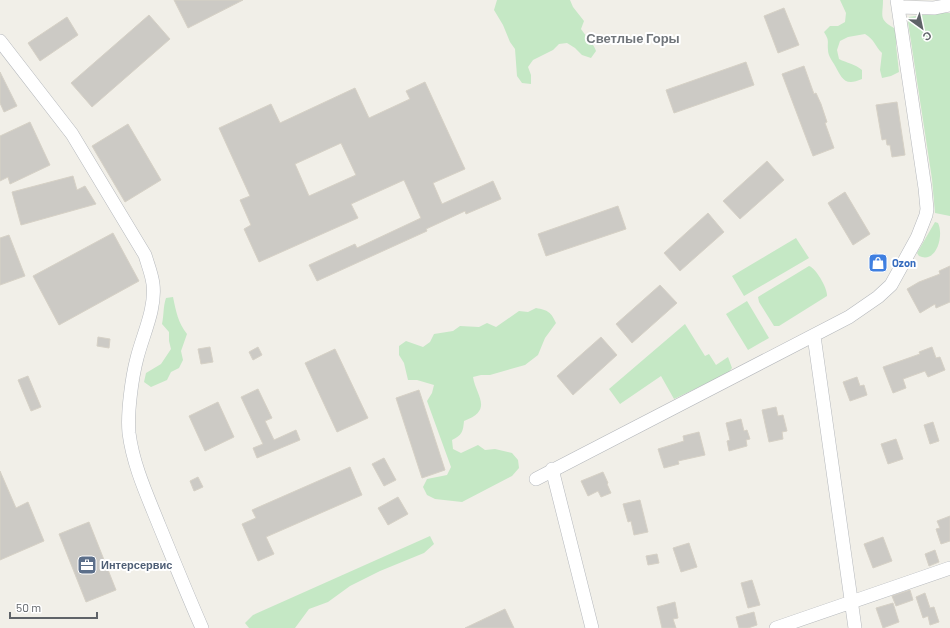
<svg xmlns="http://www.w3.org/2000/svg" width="950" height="628" font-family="Barlow,sans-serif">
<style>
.green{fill:#c5e8c5}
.building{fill:#cccac5;stroke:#d6d1c6;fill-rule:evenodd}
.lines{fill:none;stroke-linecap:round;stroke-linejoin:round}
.minor-casing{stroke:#b5b8bc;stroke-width:14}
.minor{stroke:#fff;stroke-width:13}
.labels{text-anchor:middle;stroke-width:4;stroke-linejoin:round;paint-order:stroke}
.shop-label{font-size:11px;font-weight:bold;fill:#366cbe;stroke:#fff;text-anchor:start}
.service-label{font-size:11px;font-weight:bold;fill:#4e5e75;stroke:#fff;text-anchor:start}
.quarter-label{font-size:13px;font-weight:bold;fill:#70757a;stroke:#fff}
</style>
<rect width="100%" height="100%" fill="#f1efe8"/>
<path class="green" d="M 497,0 L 570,0 L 573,7 L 584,21 L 581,29 C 586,37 593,42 596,51 L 591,58 L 582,55 L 575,48 L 567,43 L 559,44 L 553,50 L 533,60 L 528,67 L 531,75 L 531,84 L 522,83 L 517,76 L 515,49 L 510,42 L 503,25 L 494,10 Z
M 840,0 L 883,0 C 883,16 878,19 894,28 L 897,37 L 896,45 L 899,72 L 891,76 L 882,78 L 880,70 L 882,53 C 874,45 875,40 865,34 L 848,37 L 840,41 L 837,50 L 839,59 C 847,63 855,64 862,70 L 862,79 C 844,87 842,78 834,64 C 831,59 828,55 828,50 C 827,40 830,42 824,32 L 830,26 L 838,26 L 845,22 L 846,13 Z
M 937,13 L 950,13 L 950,216 L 935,213 L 932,179 L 908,22 L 909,17 Z
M 935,222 L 938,223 C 944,235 937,264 919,256 L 917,253 Z
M 796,238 L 809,258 L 744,296 L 732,276 Z
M 809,266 C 816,268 828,289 827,296 L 779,326 L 774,326 L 759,302 L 758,297 Z
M 173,297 C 176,311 178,323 187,334 L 181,351 L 183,360 L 179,368 L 171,372 L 167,380 L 151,387 L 144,382 L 146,373 L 161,364 L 171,349 L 169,341 L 169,332 L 162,324 C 164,315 163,307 166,298 Z
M 747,301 L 769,338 L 748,350 L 726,314 Z
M 536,308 C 548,310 551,312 556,323 L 545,338 L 538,355 L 525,365 L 490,375 L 481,375 L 473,377 C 476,396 494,410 464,421 C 463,432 462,435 452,440 L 453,449 L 461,453 L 478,445 L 485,450 L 495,449 L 512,453 L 518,460 L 519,468 L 512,476 L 462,502 L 435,499 L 427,495 L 423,487 L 427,479 L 447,475 L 451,467 L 427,401 L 432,393 L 434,385 L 417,380 L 408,380 L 404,363 L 399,355 L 399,346 L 406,341 L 423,347 L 430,342 L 434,334 L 453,331 L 460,326 L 479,327 L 487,323 L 496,327 L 519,311 L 528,312 Z
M 685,324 L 705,356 L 709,354 L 716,365 L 728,357 L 732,368 L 728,373 L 674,399 L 661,376 L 620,404 L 609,389 Z
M 430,536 L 434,544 L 424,553 L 380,571 L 350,586 L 328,602 L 309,609 L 295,628 L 249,628 L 245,623 L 253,615 Z"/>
<path class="building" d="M 174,0 L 243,0 L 188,28 Z
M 784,8 L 799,45 L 778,53 L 764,16 Z
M 149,15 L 170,39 L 92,107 L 71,83 Z
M 67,17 L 78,35 L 40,61 L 28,43 Z
M 746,62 L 754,85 L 674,113 L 666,90 Z
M 804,66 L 814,94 L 816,93 L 821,104 L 827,122 L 825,123 L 834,148 L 813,156 L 782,74 Z
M 0,72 L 17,106 L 4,112 L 0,103 Z
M 425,82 L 465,169 L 433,183 L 442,204 L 493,181 L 501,199 L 466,214 L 465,211 L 426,229 L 427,231 L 317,281 L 309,265 L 355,244 L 357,248 L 421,218 L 404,180 L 351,204 L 358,218 L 259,262 L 244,229 L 251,225 L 240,200 L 250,196 L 219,128 L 271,104 L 280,123 L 355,88 L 369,118 L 410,99 L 406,91 ZM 341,143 L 356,175 L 309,196 L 295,164 Z
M 897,102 L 905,155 L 892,157 L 890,145 L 887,145 L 886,139 L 882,140 L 876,105 Z
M 30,122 L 50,165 L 10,184 L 8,177 L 0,181 L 0,136 Z
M 128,124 L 161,180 L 125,202 L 92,146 Z
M 767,161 L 784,180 L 740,219 L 723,201 Z
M 73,176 L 77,190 L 85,186 L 96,204 L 21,225 L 12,192 Z
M 845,192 L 870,234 L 853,245 L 828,203 Z
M 618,206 L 626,229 L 546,256 L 538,234 Z
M 708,213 L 724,232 L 680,271 L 664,253 Z
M 113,233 L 139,281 L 59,325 L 33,276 Z
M 9,235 L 25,276 L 0,285 L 0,238 Z
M 875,253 L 884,257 L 878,268 L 870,264 Z
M 950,266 L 950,302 L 936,308 L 935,304 L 920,313 L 907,289 L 919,282 L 940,274 L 939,271 Z
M 660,285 L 677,303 L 632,343 L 616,324 Z
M 98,337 L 110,339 L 109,348 L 97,346 Z
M 601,337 L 617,355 L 573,395 L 557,376 Z
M 210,347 L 213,362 L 201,364 L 198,349 Z
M 258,347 L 262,355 L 253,360 L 249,352 Z
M 932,347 L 936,358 L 940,357 L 945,370 L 928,377 L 925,371 L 903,379 L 906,388 L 893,393 L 883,367 L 920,354 L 919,352 Z
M 335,349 L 368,418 L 337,432 L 305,363 Z
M 28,376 L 41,407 L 31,411 L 18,380 Z
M 857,377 L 860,386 L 864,385 L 867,395 L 850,401 L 843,382 Z
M 258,389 L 272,418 L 265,421 L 274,440 L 296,430 L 300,440 L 257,458 L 253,448 L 263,444 L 241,397 Z
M 419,390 L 445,470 L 422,478 L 396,398 Z
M 218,402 L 234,437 L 205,451 L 189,416 Z
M 776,407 L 778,416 L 783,415 L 787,431 L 782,432 L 783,439 L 769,442 L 762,410 Z
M 741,419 L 744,431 L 747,430 L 750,439 L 746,440 L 747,446 L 729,451 L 727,441 L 730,440 L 726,423 Z
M 933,422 L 939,441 L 930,444 L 924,425 Z
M 699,432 L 705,455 L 678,461 L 679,464 L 664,468 L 658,449 L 684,441 L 683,436 Z
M 896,439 L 903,459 L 888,464 L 881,444 Z
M 384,458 L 396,480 L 384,486 L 372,464 Z
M 350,467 L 362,495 L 266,537 L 274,554 L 258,561 L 242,524 L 256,518 L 252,510 Z
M 0,471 L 16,508 L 28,502 L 44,541 L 0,560 Z
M 603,472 L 608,483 L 607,484 L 611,493 L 601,497 L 598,491 L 588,496 L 581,481 Z
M 198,477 L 203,487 L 194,491 L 190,481 Z
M 398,497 L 408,514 L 388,525 L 378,508 Z
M 640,500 L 648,532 L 634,535 L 631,521 L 628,522 L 623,504 Z
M 950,516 L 950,541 L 941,544 L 936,529 L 940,528 L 937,521 Z
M 89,522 L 116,590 L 86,602 L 59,534 Z
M 883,537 L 892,561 L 873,568 L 864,544 Z
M 689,543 L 697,567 L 681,572 L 673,548 Z
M 935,550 L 939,562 L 929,566 L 925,554 Z
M 657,554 L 659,563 L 648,565 L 646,556 Z
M 752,580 L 760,605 L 748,608 L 741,583 Z
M 910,590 L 913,600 L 896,606 L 892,596 Z
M 925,593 L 930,608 L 934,607 L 939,622 L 930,625 L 928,616 L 923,618 L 916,597 Z
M 675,602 L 678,618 L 673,619 L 676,628 L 662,628 L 657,607 Z
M 893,603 L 899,622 L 883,628 L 876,608 Z
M 505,609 L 514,628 L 465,628 Z
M 754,612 L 757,625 L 748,628 L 739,628 L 736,617 Z"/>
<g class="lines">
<defs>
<path id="minor" d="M 898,7 L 934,8 L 950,5
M 0,41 L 72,134 L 145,255 C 148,265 152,275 153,284 C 156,309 143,334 137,358 C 132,377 127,413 129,433 C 133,465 147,495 159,525 C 173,559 187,594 202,628
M 814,336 L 855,628
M 552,469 L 592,628
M 536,479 L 849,317 L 878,297 L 891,285 L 917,238 L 926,215 L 927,209 L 925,188 L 897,0
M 776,628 L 950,568"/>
</defs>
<use href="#minor" class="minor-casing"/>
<use href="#minor" class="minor"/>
</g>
<defs>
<symbol id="shop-square" viewBox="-11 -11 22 22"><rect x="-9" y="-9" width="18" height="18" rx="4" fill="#3f7fe0" stroke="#fff"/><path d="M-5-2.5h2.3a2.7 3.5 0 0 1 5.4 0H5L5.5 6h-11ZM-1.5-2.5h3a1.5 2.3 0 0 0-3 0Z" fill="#fff"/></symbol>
<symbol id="office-square" viewBox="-11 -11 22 22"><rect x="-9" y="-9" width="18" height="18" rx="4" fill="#5c6f8a" stroke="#fff"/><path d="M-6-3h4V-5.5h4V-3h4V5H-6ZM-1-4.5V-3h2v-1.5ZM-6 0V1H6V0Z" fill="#fff"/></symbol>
</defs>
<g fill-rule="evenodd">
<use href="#shop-square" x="867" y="252" width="22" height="22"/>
<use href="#office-square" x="76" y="554" width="22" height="22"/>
</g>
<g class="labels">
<g class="shop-label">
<text x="892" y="267">Ozon</text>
</g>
<g class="service-label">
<text x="101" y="569">Интерсервис</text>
</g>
<g class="quarter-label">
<text x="633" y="43">Светлые Горы</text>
</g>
</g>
<g transform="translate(922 28) rotate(147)" stroke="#ffffff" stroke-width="3" paint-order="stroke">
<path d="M0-3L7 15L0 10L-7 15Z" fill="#5f6368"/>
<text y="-6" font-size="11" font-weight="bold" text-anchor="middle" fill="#5f6368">С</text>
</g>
<path d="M10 612v6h87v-6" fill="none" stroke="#5f6368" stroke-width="2"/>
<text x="16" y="612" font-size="12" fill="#5f6368" stroke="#ffffff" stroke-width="3" paint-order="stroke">50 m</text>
</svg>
